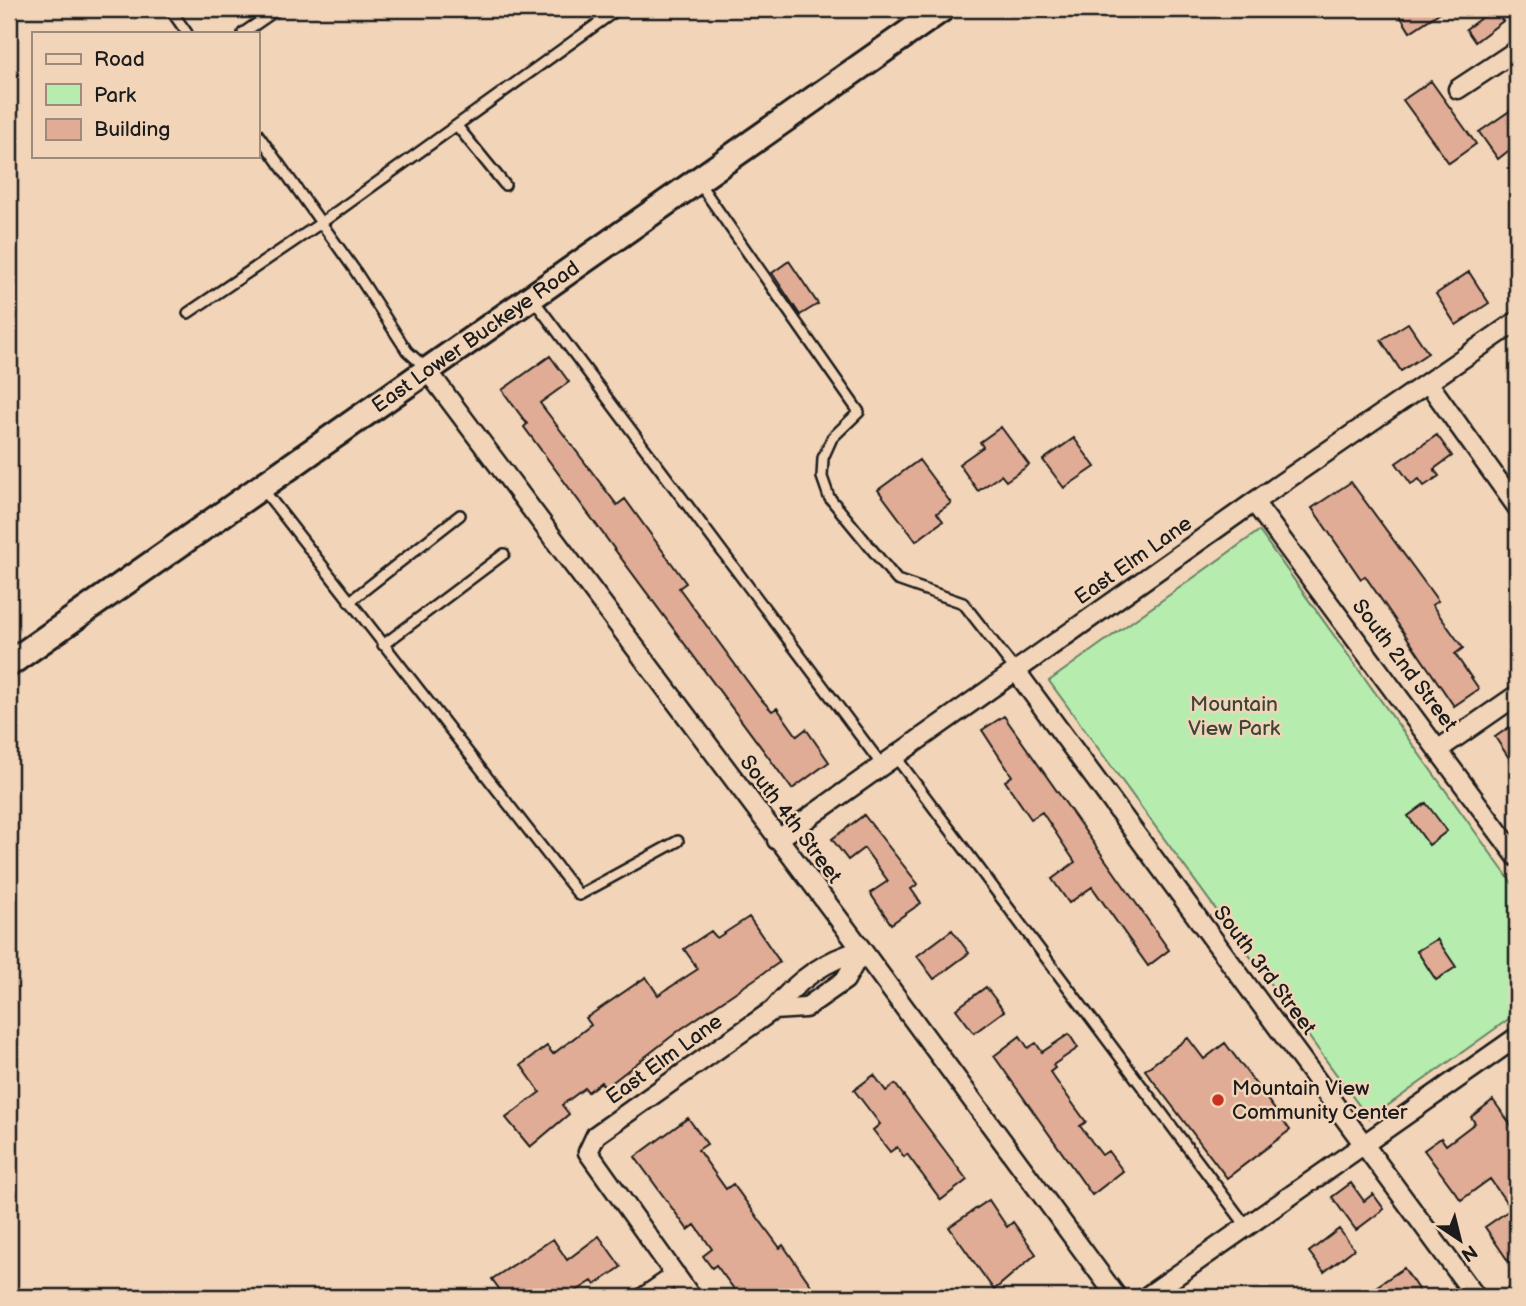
<svg xmlns="http://www.w3.org/2000/svg" width="1526" height="1306" font-family="'Balsamiq Sans',sans-serif">
<style>
.green{fill:#b6edaf;stroke:#698466;stroke-width:2}
.building{fill:#e1ac95;stroke:#1c1c1c;stroke-width:2}
.lines{fill:none;stroke-linecap:round;stroke-linejoin:round}
.service-casing{stroke:#1c1c1c;stroke-width:14}
.minor-casing{stroke:#1c1c1c;stroke-width:23}
.secondary-casing{stroke:#1c1c1c;stroke-width:30}
.service{stroke:#f2d4b8;stroke-width:9}
.minor{stroke:#f2d4b8;stroke-width:18}
.secondary{stroke:#f2d4b8;stroke-width:24}
.poi-dot{fill:#c8321e;stroke:#f2d4b8;stroke-width:2.5}
.labels{text-anchor:middle;stroke-width:5;stroke-linejoin:round;paint-order:stroke}
.street-label{font-size:21px;fill:#1c1c1c;stroke:#f2d4b8}
.park-label{font-size:21px;fill:#3b4639;stroke:#f2d4b8}
.poi-label{font-size:21px;fill:#1c1c1c;stroke:#f2d4b8;text-anchor:start}
</style>
<rect width="100%" height="100%" fill="#f2d4b8"/>
<filter id="ink" filterUnits="userSpaceOnUse"><feTurbulence type="fractalNoise" baseFrequency=".0143" numOctaves="2"/><feDisplacementMap in="SourceGraphic" scale="14" xChannelSelector="R" yChannelSelector="G"/><feConvolveMatrix kernelMatrix="1 2 1 2 8 2 1 2 1" color-interpolation-filters="sRGB"/></filter>
<g filter="url(#ink)">
<path class="green" d="M 1259,531 L 1517,890 L 1517,1013 L 1369,1119 L 1049,681 Z"/>
<path class="building" d="M 1407,9 L 1445,9 L 1410,32 L 1399,14 Z
M 1493,9 L 1503,21 L 1475,42 L 1466,29 Z
M 1431,81 L 1476,144 L 1449,163 L 1403,100 Z
M 1517,106 L 1517,144 L 1498,159 L 1479,132 Z
M 789,261 L 818,304 L 800,315 L 772,273 Z
M 1469,272 L 1489,303 L 1456,325 L 1436,294 Z
M 1408,323 L 1428,353 L 1401,371 L 1381,340 Z
M 550,356 L 569,382 L 540,403 L 617,505 L 625,499 L 686,583 L 679,588 L 759,697 L 772,711 L 777,708 L 797,736 L 806,729 L 829,762 L 792,789 L 524,427 L 527,424 L 502,390 Z
M 1001,427 L 1029,465 L 1006,481 L 1001,475 L 978,491 L 959,464 L 983,447 L 980,442 Z
M 1437,435 L 1452,456 L 1434,469 L 1439,476 L 1424,486 L 1419,479 L 1411,484 L 1396,463 Z
M 1074,438 L 1095,467 L 1064,488 L 1043,460 Z
M 919,460 L 951,503 L 937,513 L 943,521 L 916,541 L 878,490 Z
M 1351,482 L 1438,601 L 1432,605 L 1463,648 L 1455,654 L 1479,689 L 1454,706 L 1365,576 L 1361,579 L 1312,508 Z
M 1004,716 L 1169,950 L 1148,966 L 1092,887 L 1069,903 L 1052,879 L 1075,862 L 1042,812 L 1031,819 L 1005,781 L 1012,776 L 982,730 Z
M 1517,722 L 1517,770 L 1495,737 Z
M 1426,803 L 1447,831 L 1429,845 L 1408,816 Z
M 864,815 L 918,884 L 911,889 L 921,903 L 891,924 L 870,893 L 888,881 L 864,848 L 848,860 L 832,839 Z
M 749,917 L 780,962 L 681,1029 L 605,1088 L 601,1082 L 588,1092 L 585,1088 L 562,1105 L 569,1114 L 530,1147 L 506,1118 L 540,1092 L 521,1065 L 547,1046 L 553,1054 L 591,1025 L 586,1018 L 646,977 L 658,995 L 698,969 L 684,949 L 711,931 L 717,938 Z
M 952,930 L 969,953 L 934,979 L 917,956 Z
M 1437,939 L 1456,967 L 1436,980 L 1417,951 Z
M 986,987 L 1004,1011 L 974,1033 L 956,1009 Z
M 1069,1034 L 1078,1048 L 1053,1065 L 1055,1068 L 1050,1072 L 1086,1122 L 1080,1126 L 1102,1155 L 1108,1151 L 1123,1171 L 1092,1195 L 994,1056 L 1020,1036 L 1028,1048 L 1036,1043 L 1042,1052 Z
M 1188,1038 L 1204,1059 L 1225,1043 L 1290,1130 L 1227,1178 L 1145,1070 Z
M 874,1075 L 886,1091 L 895,1084 L 967,1180 L 941,1200 L 907,1154 L 904,1157 L 897,1147 L 890,1152 L 873,1130 L 880,1124 L 854,1090 Z
M 1493,1100 L 1517,1133 L 1517,1274 L 1485,1227 L 1511,1209 L 1490,1179 L 1461,1200 L 1424,1150 L 1441,1138 L 1446,1145 L 1475,1123 L 1471,1117 Z
M 688,1118 L 707,1144 L 698,1150 L 726,1189 L 733,1184 L 780,1248 L 783,1245 L 819,1297 L 740,1297 L 716,1265 L 712,1268 L 703,1256 L 712,1249 L 695,1225 L 688,1230 L 635,1157 Z
M 1351,1183 L 1364,1201 L 1373,1194 L 1384,1209 L 1356,1230 L 1332,1197 Z
M 989,1200 L 1007,1227 L 1013,1222 L 1036,1254 L 994,1290 L 949,1227 Z
M 1339,1229 L 1354,1249 L 1324,1272 L 1309,1252 Z
M 599,1236 L 621,1267 L 595,1285 L 592,1281 L 567,1297 L 505,1297 L 492,1279 L 553,1239 L 567,1260 Z
M 1404,1268 L 1423,1297 L 1361,1297 Z"/>
<g class="lines">
<defs>
<path id="service" d="M 170,9 L 187,33
M 243,33 L 278,9
M 457,126 L 505,185
M 257,133 L 354,269 L 407,351 L 426,368
M 699,183 L 859,412 L 832,438 L 823,458 L 822,477 L 829,497 L 897,580 L 963,603 L 1016,671
M 533,299 L 882,765
M 188,313 L 321,223 L 618,9
M 262,488 L 579,895 L 678,841
M 349,602 L 460,515
M 383,645 L 504,554
M 895,756 L 1247,1227"/>
<path id="minor" d="M 1458,89 L 1517,50
M 427,370 L 862,950 L 1117,1297
M 1429,384 L 1517,507
M 1254,502 L 1517,857
M 1016,671 L 1476,1297
M 1439,749 L 1517,695
M 777,840 L 1254,502 L 1517,321
M 773,1010 L 805,1008 L 845,980 L 862,950
M 644,1297 L 676,1275
M 691,1297 L 588,1152 L 596,1135 L 773,1010 C 797,980 825,960 862,950
M 1146,1297 L 1517,1037"/>
<g id="secondary">
<path id="s1" d="M 9,664 L 942,9"/>
</g>
</defs>
<use href="#service" class="service-casing"/>
<use href="#minor" class="minor-casing"/>
<use href="#secondary" class="secondary-casing"/>
<use href="#service" class="service"/>
<use href="#minor" class="minor"/>
<use href="#secondary" class="secondary"/>
</g>
</g>
<circle class="poi-dot" cx="1218" cy="1100" r="7"/>
<g class="labels">
<g class="street-label">
<text dy="7" stroke="none"><textPath href="#s1" startOffset="570">East Lower Buckeye Road</textPath></text>
<text transform="translate(1133 560) rotate(-35)" y="7">East Elm Lane</text>
<text transform="translate(1405 665) rotate(53)" y="7">South 2nd Street</text>
<text transform="translate(791 819) rotate(53)" y="7">South 4th Street</text>
<text transform="translate(1265 970) rotate(53)" y="7">South 3rd Street</text>
<text transform="translate(664 1059) rotate(-36)" y="7">East Elm Lane</text>
</g>
<g class="park-label">
<text x="1234" y="711">Mountain<tspan x="1234" dy="24">View Park</tspan></text>
</g>
<g class="poi-label">
<text x="1232" y="1095">Mountain View<tspan x="1232" dy="24">Community Center</tspan></text>
</g>
</g>
<rect width="1526" height="1306" fill="none" stroke="#f2d4b8" stroke-width="35"/>
<rect x="18" y="18" width="1491" height="1271" fill="none" stroke="#1c1c1c" stroke-width="2.5" filter="url(#ink)"/>
<rect x="32" y="32" width="228" height="126" fill="#f2d4b8" stroke="#9c8a7a" stroke-width="2"/>
<rect x="46" y="54" width="35" height="10" fill="#f2d4b8" stroke="#9c8a7a" stroke-width="2"/>
<text x="94" y="66" font-size="21" fill="#1c1c1c">Road</text>
<rect x="46" y="84" width="35" height="21" fill="#b6edaf" stroke="#9c8a7a" stroke-width="2"/>
<text x="94" y="102" font-size="21" fill="#1c1c1c">Park</text>
<rect x="46" y="119" width="35" height="21" fill="#e1ac95" stroke="#9c8a7a" stroke-width="2"/>
<text x="94" y="136" font-size="21" fill="#1c1c1c">Building</text>
<g transform="translate(1460 1240) rotate(145)" stroke="#f2d4b8" stroke-width="5" paint-order="stroke">
<path d="M0-5L12 26L0 18L-12 26Z" fill="#1c1c1c"/>
<text y="-10" font-size="19" font-weight="bold" text-anchor="middle" fill="#1c1c1c">N</text>
</g>
</svg>
